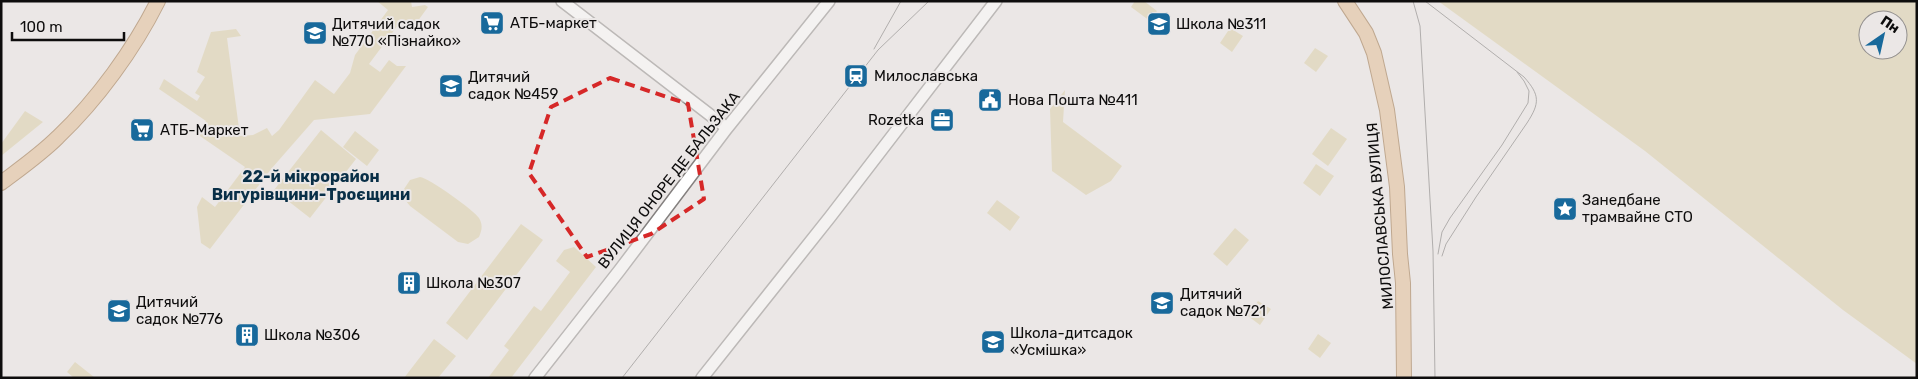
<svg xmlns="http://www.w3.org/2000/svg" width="1918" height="379" font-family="Rubik,sans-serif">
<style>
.green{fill:#d8cb9e;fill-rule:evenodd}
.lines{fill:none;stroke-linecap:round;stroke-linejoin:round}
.minor-casing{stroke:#84807f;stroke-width:14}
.major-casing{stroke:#8a5b28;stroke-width:16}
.minor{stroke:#fff;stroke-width:11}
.major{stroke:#e1b687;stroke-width:14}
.tram{stroke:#6a6868;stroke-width:1}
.marked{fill:none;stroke:#d62828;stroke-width:4;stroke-dasharray:10 6;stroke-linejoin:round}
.labels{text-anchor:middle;stroke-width:4;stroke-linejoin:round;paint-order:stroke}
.poi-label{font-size:15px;fill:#0e0d0d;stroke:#ebe7e6;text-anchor:start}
.street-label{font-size:15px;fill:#0e0d0d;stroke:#ebe7e6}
.neighbourhood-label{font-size:16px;font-weight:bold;fill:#092f47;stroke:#ebe7e6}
</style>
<rect width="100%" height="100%" fill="#ebe7e6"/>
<path class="green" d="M 377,1 L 411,1 L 412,7 L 425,5 L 428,7 L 412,29 L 401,21 L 369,64 L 380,72 L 389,60 L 397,66 L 406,66 L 370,114 L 314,120 L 272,168 L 210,249 L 201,243 L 197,207 L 202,197 L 215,207 L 245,167 L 197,134 L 206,121 L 159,89 L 164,79 L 197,101 L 200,96 L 195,93 L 205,77 L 197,72 L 211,32 L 236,29 L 241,36 L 227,38 L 240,136 L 253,135 L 267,128 L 272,136 L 279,130 L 315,80 L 334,94 L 350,73 L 355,55 L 388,10 Z
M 1135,1 L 1144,1 L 1157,11 L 1150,21 L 1131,7 Z
M 1438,1 L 1917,1 L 1917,364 L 1843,310 L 1645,151 ZM 1868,20 L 1898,20 L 1898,50 L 1868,50 Z
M 1230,28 L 1243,36 L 1232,52 L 1220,43 Z
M 1315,48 L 1328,56 L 1316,72 L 1304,63 Z
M 1065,90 L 1063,122 L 1122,166 L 1111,181 L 1086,195 L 1052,171 L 1050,109 Z
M 25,111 L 43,122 L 1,156 L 1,144 Z
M 1331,128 L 1347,139 L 1328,166 L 1312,154 Z
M 321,130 L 356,159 L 310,218 L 274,190 Z
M 355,131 L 379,150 L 367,166 L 343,147 Z
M 1316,164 L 1334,176 L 1320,196 L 1303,183 Z
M 420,177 C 429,178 475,211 479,218 C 483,225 482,230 479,237 L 468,244 L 458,242 L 410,206 L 406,201 L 404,189 L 410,180 Z
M 997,200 L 1020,217 L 1010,231 L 987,213 Z
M 521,224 L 543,240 L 467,340 L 446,323 Z
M 1235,228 L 1249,240 L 1227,266 L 1213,254 Z
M 574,247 L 596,267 L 511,378 L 488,378 L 509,350 L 504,346 L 534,306 L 541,311 L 570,272 L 556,261 L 564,250 Z
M 1258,301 L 1271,309 L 1260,325 L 1248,316 Z
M 1318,334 L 1331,343 L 1320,358 L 1308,349 Z
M 434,339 L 456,356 L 438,378 L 404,378 Z
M 75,362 L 94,377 L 93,378 L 74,378 L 67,372 Z"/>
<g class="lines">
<defs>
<path id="minor" d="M 562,1 L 727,128
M 535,378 L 619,271 L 727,128 L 829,1
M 702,378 L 830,217 L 996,1"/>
<path id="major" d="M 1345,1 L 1366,33 L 1374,53 L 1387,110 L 1397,187 L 1400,254 L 1403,283 L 1404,378
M 1,183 C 21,168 41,154 58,137 C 97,100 134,49 158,1"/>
</defs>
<use href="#minor" class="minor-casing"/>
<use href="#major" class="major-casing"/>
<use href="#minor" class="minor"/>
<use href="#major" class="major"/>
<path class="tram" d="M 1413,1 L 1420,26 L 1433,251 L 1435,378
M 1425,1 L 1524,77 C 1540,95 1540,103 1527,123 L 1476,197 L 1446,244 L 1442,256
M 874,49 L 901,1
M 1438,254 L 1442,232 L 1450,218 L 1502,145 L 1528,103 L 1529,91 L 1524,81 L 1517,72
M 622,378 L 878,50 L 929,1"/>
</g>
<path d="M0 0H1918V379H0ZM 610,78 L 688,104 L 704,199 L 651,234 L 587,257 L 529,173 L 551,107 Z" fill="#ebe7e6" fill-opacity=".55" fill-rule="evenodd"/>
<path class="marked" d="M 610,78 L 688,104 L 704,199 L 651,234 L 587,257 L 529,173 L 551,107 Z"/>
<defs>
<symbol id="supermarket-square" viewBox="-11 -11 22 22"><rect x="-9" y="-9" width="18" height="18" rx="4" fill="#18699b" stroke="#ebe7e6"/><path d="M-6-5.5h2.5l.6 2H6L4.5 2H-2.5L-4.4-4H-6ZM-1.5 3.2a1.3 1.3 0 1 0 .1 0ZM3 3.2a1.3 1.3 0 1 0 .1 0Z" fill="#fff"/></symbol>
<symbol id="school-square" viewBox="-11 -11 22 22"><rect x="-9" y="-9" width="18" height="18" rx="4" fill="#18699b" stroke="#ebe7e6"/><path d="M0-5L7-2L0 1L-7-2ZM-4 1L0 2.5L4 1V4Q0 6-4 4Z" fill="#fff"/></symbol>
<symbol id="station-square" viewBox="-11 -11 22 22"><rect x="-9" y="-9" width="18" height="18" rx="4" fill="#18699b" stroke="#ebe7e6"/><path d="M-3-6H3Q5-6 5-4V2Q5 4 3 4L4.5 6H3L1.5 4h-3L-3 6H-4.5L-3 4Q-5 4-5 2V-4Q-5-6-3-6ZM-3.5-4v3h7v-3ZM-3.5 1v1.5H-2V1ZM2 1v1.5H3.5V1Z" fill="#fff"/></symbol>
<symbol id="civic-square" viewBox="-11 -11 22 22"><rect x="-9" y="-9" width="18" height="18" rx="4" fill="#18699b" stroke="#ebe7e6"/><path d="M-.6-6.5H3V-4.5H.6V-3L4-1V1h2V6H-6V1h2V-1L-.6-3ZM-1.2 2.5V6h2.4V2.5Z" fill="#fff"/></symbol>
<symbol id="office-square" viewBox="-11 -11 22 22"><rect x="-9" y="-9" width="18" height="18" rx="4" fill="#18699b" stroke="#ebe7e6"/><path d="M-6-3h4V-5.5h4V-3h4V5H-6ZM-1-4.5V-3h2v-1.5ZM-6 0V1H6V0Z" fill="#fff"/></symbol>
<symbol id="sight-square" viewBox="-11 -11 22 22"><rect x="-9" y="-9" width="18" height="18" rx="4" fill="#18699b" stroke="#ebe7e6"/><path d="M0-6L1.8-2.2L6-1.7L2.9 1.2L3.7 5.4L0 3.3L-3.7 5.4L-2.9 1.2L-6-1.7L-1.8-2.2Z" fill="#fff"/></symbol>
<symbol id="building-square" viewBox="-11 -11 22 22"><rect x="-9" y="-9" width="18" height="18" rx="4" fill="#18699b" stroke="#ebe7e6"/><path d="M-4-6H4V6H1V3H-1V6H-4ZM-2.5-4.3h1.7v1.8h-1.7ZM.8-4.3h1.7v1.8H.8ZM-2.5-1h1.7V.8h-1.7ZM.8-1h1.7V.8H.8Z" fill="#fff"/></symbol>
</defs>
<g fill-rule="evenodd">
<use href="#supermarket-square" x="478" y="9" width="28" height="28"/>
<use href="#school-square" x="1145" y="10" width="28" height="28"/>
<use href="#school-square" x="301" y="19" width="28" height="28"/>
<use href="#station-square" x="842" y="62" width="28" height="28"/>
<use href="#school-square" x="437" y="72" width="28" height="28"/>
<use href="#civic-square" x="976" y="86" width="28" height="28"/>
<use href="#office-square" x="928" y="106" width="28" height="28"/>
<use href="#supermarket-square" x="128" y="116" width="28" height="28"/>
<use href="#sight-square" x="1551" y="195" width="28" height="28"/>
<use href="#building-square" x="395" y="269" width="28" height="28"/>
<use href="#school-square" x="1148" y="289" width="28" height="28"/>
<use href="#school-square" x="105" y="297" width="28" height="28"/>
<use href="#building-square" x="233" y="321" width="28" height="28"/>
<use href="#school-square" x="979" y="328" width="28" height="28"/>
</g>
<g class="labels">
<g class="poi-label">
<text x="510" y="28">АТБ-маркет</text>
<text x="332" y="29">Дитячий садок<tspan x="332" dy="17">№770 «Пізнайко»</tspan></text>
<text x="1176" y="29">Школа №311</text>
<text x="874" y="81">Милославська</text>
<text x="468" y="82">Дитячий<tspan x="468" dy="17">садок №459</tspan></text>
<text x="1008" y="105">Нова Пошта №411</text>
<text x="924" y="125" text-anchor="end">Rozetka</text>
<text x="160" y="135">АТБ-Маркет</text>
<text x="1582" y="205">Занедбане<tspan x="1582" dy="17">трамвайне СТО</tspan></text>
<text x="426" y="288">Школа №307</text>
<text x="1180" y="299">Дитячий<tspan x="1180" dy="17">садок №721</tspan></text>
<text x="136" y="307">Дитячий<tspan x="136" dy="17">садок №776</tspan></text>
<text x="1010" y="338">Школа-дитсадок<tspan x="1010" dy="17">«Усмішка»</tspan></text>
<text x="264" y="340">Школа №306</text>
</g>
<g class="street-label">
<text transform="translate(669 180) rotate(-52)" y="5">ВУЛИЦЯ ОНОРЕ ДЕ БАЛЬЗАКА</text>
<text transform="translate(1380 216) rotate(-95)" y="5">МИЛОСЛАВСЬКА ВУЛИЦЯ</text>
</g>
<g class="neighbourhood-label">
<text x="311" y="182">22-й мікрорайон<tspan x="311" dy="18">Вигурівщини-Троєщини</tspan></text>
</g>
</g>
<rect width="1918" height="379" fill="none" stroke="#0e0d0d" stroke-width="5"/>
<g transform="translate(1883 35) rotate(34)"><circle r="24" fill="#ebe7e6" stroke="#93908f"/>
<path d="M0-4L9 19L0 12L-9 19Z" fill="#18699b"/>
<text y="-8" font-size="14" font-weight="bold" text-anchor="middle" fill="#0e0d0d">Пн</text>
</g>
<path d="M12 32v8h112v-8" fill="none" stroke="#0e0d0d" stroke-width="2.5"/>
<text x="20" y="32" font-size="15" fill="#0e0d0d" stroke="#ebe7e6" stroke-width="4" paint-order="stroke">100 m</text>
</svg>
